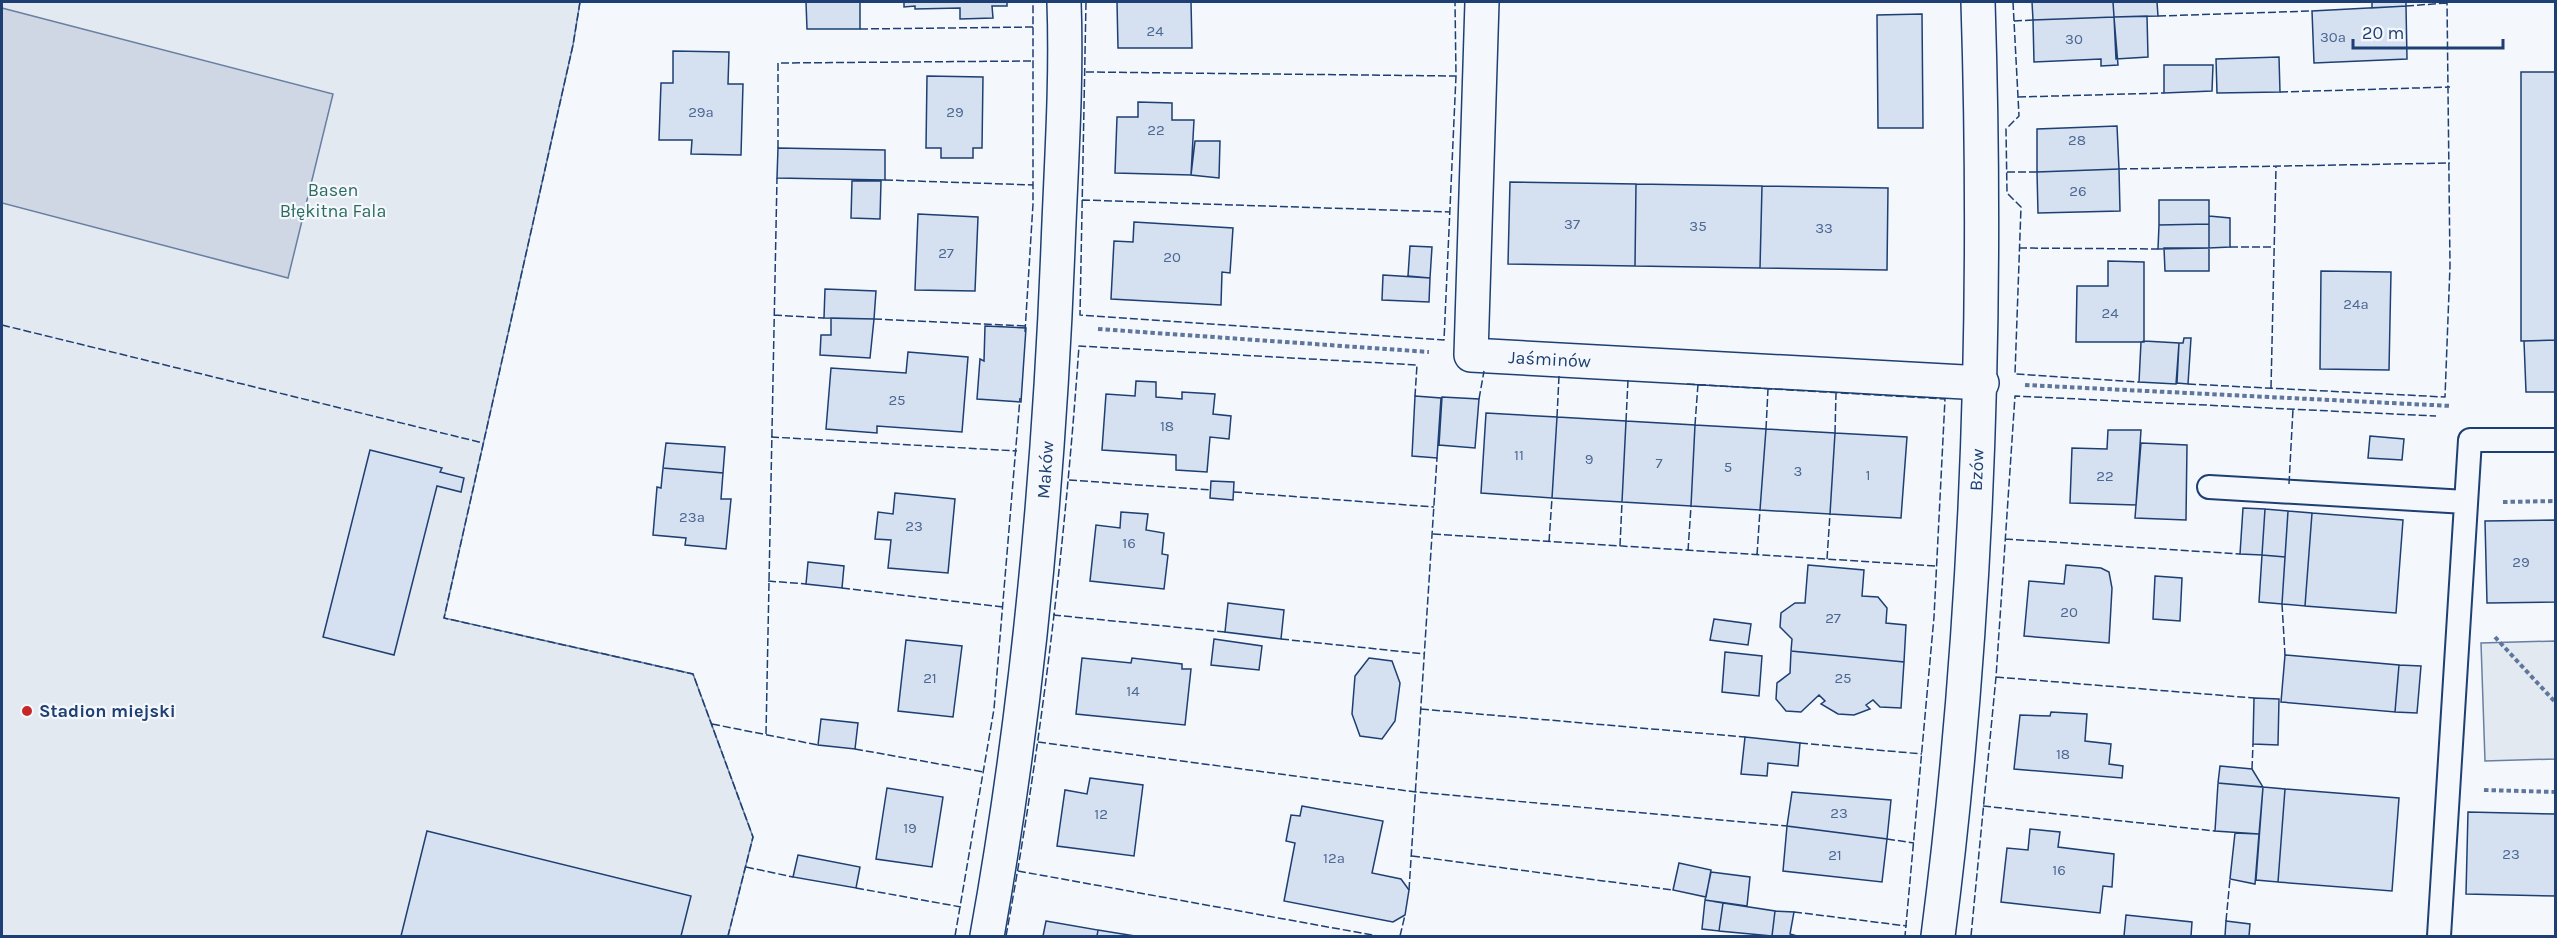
<svg xmlns="http://www.w3.org/2000/svg" width="2557" height="938" font-family="Karla,sans-serif">
<style>
.green{fill:#e3e9f0;stroke:#687fa3;stroke-width:1.5}
.water{fill:#cfd7e4;stroke:#687fa3;stroke-width:1.5}
.building{fill:#d5e0f0;stroke:#1d3f73;stroke-width:1.5}
.lines{fill:none;stroke-linecap:round;stroke-linejoin:round}
.lane-casing{stroke:#1d3f73;stroke-width:26}
.street-casing{stroke:#1d3f73;stroke-width:36}
.path{stroke:#5e769c;stroke-width:4;stroke-dasharray:4.5 3;stroke-linecap:butt}
.lane{stroke:#f4f7fb;stroke-width:22}
.street{stroke:#f4f7fb;stroke-width:33}
.fence{stroke:#1d3f73;stroke-width:1.5;stroke-dasharray:8 3;stroke-linecap:butt}
.poi-dot{fill:#c62828;stroke:#f4f7fb;stroke-width:2}
.labels{text-anchor:middle;stroke-width:4.5;stroke-linejoin:round;paint-order:stroke}
.number-label{font-size:15px;fill:#4b6792}
.park-label{font-size:18px;fill:#2c6c60;stroke:#f4f7fb}
.street-label{font-size:18px;fill:#1d3f73;stroke:#f4f7fb}
.poi-label{font-size:18px;font-weight:bold;fill:#1d3f73;stroke:#f4f7fb;text-anchor:start}
</style>
<rect width="100%" height="100%" fill="#f4f7fb"/>
<path class="green" d="M 2,2 L 580,2 L 573,45 L 444,618 L 693,674 L 753,837 L 728,936 L 2,936 Z
M 2555,641 L 2555,759 L 2485,761 L 2481,643 Z"/>
<path class="water" d="M 2,8 L 333,94 L 288,278 L 2,203 Z"/>
<path class="building" d="M 806,2 L 860,2 L 860,29 L 807,29 Z
M 904,2 L 1007,2 L 1007,6 L 992,6 L 993,18 L 960,19 L 960,8 L 915,9 L 915,6 L 904,7 Z
M 1117,2 L 1191,2 L 1192,48 L 1118,48 Z
M 2032,2 L 2113,2 L 2114,17 L 2033,20 Z
M 2113,2 L 2157,2 L 2158,16 L 2114,17 Z
M 2372,2 L 2406,2 L 2406,6 L 2372,8 Z
M 2406,6 L 2407,59 L 2314,63 L 2312,11 Z
M 1922,14 L 1923,128 L 1878,128 L 1877,15 Z
M 2147,16 L 2148,57 L 2116,59 L 2114,17 Z
M 2114,17 L 2118,65 L 2101,66 L 2101,59 L 2034,62 L 2033,20 Z
M 673,51 L 729,52 L 728,84 L 743,84 L 741,155 L 691,154 L 692,140 L 659,140 L 661,83 L 673,83 Z
M 2279,57 L 2280,92 L 2217,93 L 2216,59 Z
M 2164,65 L 2213,65 L 2212,91 L 2164,93 Z
M 2521,72 L 2556,72 L 2556,340 L 2521,341 Z
M 927,76 L 983,77 L 982,148 L 973,148 L 973,158 L 941,158 L 941,148 L 926,148 Z
M 1138,102 L 1172,103 L 1172,120 L 1194,120 L 1191,175 L 1115,173 L 1117,117 L 1138,117 Z
M 2117,126 L 2119,169 L 2037,172 L 2037,129 Z
M 1195,141 L 1220,141 L 1219,178 L 1191,175 Z
M 778,148 L 885,150 L 885,180 L 777,178 Z
M 2119,169 L 2120,211 L 2038,213 L 2037,172 Z
M 852,181 L 881,181 L 880,219 L 851,218 Z
M 1510,182 L 1636,184 L 1635,266 L 1508,264 Z
M 1636,184 L 1762,186 L 1760,268 L 1635,266 Z
M 1762,186 L 1888,188 L 1887,270 L 1760,268 Z
M 2159,200 L 2209,200 L 2209,224 L 2159,225 Z
M 918,214 L 978,217 L 975,291 L 915,290 Z
M 2209,216 L 2230,218 L 2230,247 L 2209,248 Z
M 1134,222 L 1233,228 L 1230,273 L 1222,272 L 1221,305 L 1111,299 L 1114,241 L 1133,242 Z
M 2209,224 L 2209,248 L 2158,249 L 2159,225 Z
M 1410,246 L 1432,247 L 1430,278 L 1408,276 Z
M 2164,248 L 2209,248 L 2209,271 L 2165,271 Z
M 2108,261 L 2144,262 L 2144,342 L 2076,342 L 2077,286 L 2108,286 Z
M 2321,271 L 2391,272 L 2389,370 L 2320,369 Z
M 1383,275 L 1430,278 L 1429,302 L 1382,300 Z
M 825,289 L 876,291 L 874,319 L 824,318 Z
M 831,318 L 874,319 L 870,358 L 820,355 L 821,335 L 831,335 Z
M 985,326 L 1026,328 L 1021,402 L 977,399 L 980,359 L 984,361 Z
M 2184,338 L 2191,338 L 2188,384 L 2177,383 L 2179,343 L 2183,343 Z
M 2556,340 L 2556,392 L 2526,392 L 2524,341 Z
M 2144,341 L 2179,343 L 2176,384 L 2139,382 L 2141,342 Z
M 908,352 L 968,357 L 962,432 L 877,426 L 877,433 L 826,429 L 831,368 L 906,373 Z
M 1136,381 L 1156,382 L 1156,397 L 1182,399 L 1182,392 L 1215,394 L 1213,414 L 1231,416 L 1229,439 L 1210,437 L 1207,472 L 1176,470 L 1176,455 L 1102,450 L 1106,394 L 1135,396 Z
M 1415,396 L 1441,398 L 1437,458 L 1412,456 Z
M 1442,397 L 1479,399 L 1475,448 L 1439,445 Z
M 1486,413 L 1557,417 L 1552,498 L 1481,493 Z
M 1557,417 L 1626,421 L 1622,502 L 1552,498 Z
M 1626,421 L 1695,425 L 1691,506 L 1622,502 Z
M 1695,425 L 1766,429 L 1760,510 L 1691,506 Z
M 1766,429 L 1835,433 L 1830,514 L 1760,510 Z
M 2108,430 L 2141,430 L 2136,505 L 2070,503 L 2072,448 L 2107,449 Z
M 1835,433 L 1907,437 L 1901,518 L 1830,514 Z
M 2370,436 L 2404,439 L 2402,460 L 2368,458 Z
M 666,443 L 725,447 L 723,473 L 663,468 Z
M 2141,443 L 2187,445 L 2186,520 L 2135,518 Z
M 370,450 L 442,468 L 440,472 L 464,478 L 461,492 L 437,486 L 394,655 L 323,637 Z
M 663,468 L 723,473 L 721,499 L 731,499 L 726,549 L 685,545 L 686,538 L 653,535 L 657,487 L 661,488 Z
M 1211,481 L 1234,482 L 1233,500 L 1210,498 Z
M 895,493 L 955,499 L 948,573 L 888,568 L 891,540 L 875,539 L 878,512 L 893,514 Z
M 2243,508 L 2265,509 L 2262,555 L 2240,554 Z
M 2265,509 L 2288,511 L 2285,557 L 2262,555 Z
M 2288,511 L 2312,513 L 2305,606 L 2282,604 Z
M 1121,512 L 1148,514 L 1146,530 L 1164,533 L 1162,554 L 1168,555 L 1164,589 L 1090,581 L 1096,525 L 1120,528 Z
M 2312,513 L 2403,520 L 2396,613 L 2305,606 Z
M 2556,520 L 2556,602 L 2487,603 L 2485,521 Z
M 2262,555 L 2285,557 L 2282,604 L 2259,602 Z
M 808,562 L 844,566 L 842,588 L 806,584 Z
M 1808,565 L 1864,570 L 1862,596 L 1878,597 L 1887,608 L 1886,623 L 1906,625 L 1904,662 L 1791,651 L 1792,639 L 1780,627 L 1781,613 L 1795,603 L 1805,603 Z
M 2066,565 L 2101,568 L 2109,572 L 2112,588 L 2109,643 L 2024,636 L 2029,581 L 2064,584 Z
M 2155,576 L 2182,578 L 2180,621 L 2153,619 Z
M 1228,603 L 1284,610 L 1281,639 L 1225,632 Z
M 1714,619 L 1751,624 L 1748,645 L 1710,640 Z
M 1214,639 L 1262,646 L 1259,670 L 1211,665 Z
M 906,640 L 962,646 L 953,717 L 898,711 Z
M 1791,651 L 1904,662 L 1901,708 L 1880,707 L 1873,700 L 1866,705 L 1870,709 L 1854,715 L 1838,714 L 1821,704 L 1825,701 L 1819,695 L 1801,712 L 1786,711 L 1776,699 L 1777,683 L 1790,673 Z
M 1725,652 L 1762,656 L 1759,696 L 1722,692 Z
M 2285,655 L 2399,665 L 2395,712 L 2281,702 Z
M 1082,658 L 1131,663 L 1132,658 L 1182,664 L 1182,669 L 1191,669 L 1185,725 L 1076,714 Z
M 1369,658 L 1392,661 L 1400,683 L 1395,721 L 1382,739 L 1360,736 L 1352,714 L 1355,676 Z
M 2399,665 L 2421,666 L 2417,713 L 2395,712 Z
M 2254,698 L 2279,699 L 2278,745 L 2253,744 Z
M 2051,712 L 2087,714 L 2085,741 L 2111,744 L 2109,764 L 2123,766 L 2122,778 L 2014,769 L 2020,715 L 2050,716 Z
M 821,719 L 858,723 L 855,749 L 818,745 Z
M 1745,737 L 1800,743 L 1798,766 L 1768,763 L 1767,776 L 1741,774 Z
M 2220,766 L 2252,769 L 2263,787 L 2218,783 Z
M 1090,778 L 1143,785 L 1134,856 L 1057,846 L 1065,790 L 1087,794 Z
M 2218,783 L 2263,787 L 2259,834 L 2215,831 Z
M 2263,787 L 2285,789 L 2278,882 L 2256,880 Z
M 887,788 L 943,797 L 932,867 L 876,859 Z
M 2285,789 L 2399,798 L 2392,891 L 2278,882 Z
M 1792,792 L 1891,800 L 1887,839 L 1787,826 Z
M 1302,806 L 1383,821 L 1372,873 L 1401,879 L 1409,890 L 1405,915 L 1393,922 L 1284,901 L 1295,843 L 1286,841 L 1291,815 L 1300,816 Z
M 2468,812 L 2556,814 L 2556,896 L 2466,894 Z
M 1787,826 L 1887,839 L 1882,882 L 1783,871 Z
M 2030,829 L 2060,832 L 2058,847 L 2114,854 L 2112,887 L 2103,886 L 2100,913 L 2001,902 L 2007,848 L 2028,850 Z
M 427,831 L 691,896 L 681,936 L 401,936 Z
M 2235,833 L 2259,834 L 2255,884 L 2230,879 Z
M 798,855 L 860,867 L 856,888 L 793,877 Z
M 1679,863 L 1711,870 L 1706,897 L 1673,890 Z
M 1711,872 L 1750,877 L 1747,906 L 1705,900 Z
M 1705,900 L 1723,903 L 1719,931 L 1702,929 Z
M 1723,903 L 1775,911 L 1772,936 L 1719,931 Z
M 1775,911 L 1794,912 L 1790,934 L 1797,936 L 1772,936 Z
M 2126,915 L 2192,922 L 2191,936 L 2124,936 Z
M 1046,921 L 1098,930 L 1097,936 L 1043,936 Z
M 2226,921 L 2250,924 L 2249,936 L 2225,936 Z
M 1098,930 L 1135,936 L 1097,936 Z"/>
<g class="lines">
<defs>
<path id="lane" d="M 2209,487 L 2466,502
M 2439,936 L 2470,440 L 2556,440"/>
<g id="street">
<path id="s1" d="M 1482,2 L 1471,355 L 1982,383"/>
<path id="s2" d="M 987,936 C 1028,708 1049,479 1058,247 C 1061,166 1067,83 1064,2"/>
<path id="s3" d="M 1938,936 C 1978,627 1988,314 1978,2"/>
</g>
</defs>
<use href="#lane" class="lane-casing"/>
<use href="#street" class="street-casing"/>
<path class="path" d="M 1098,329 L 1429,352
M 2025,385 L 2452,406
M 2503,502 L 2556,501
M 2495,637 L 2556,703
M 2484,790 L 2556,792"/>
<use href="#lane" class="lane"/>
<use href="#street" class="street"/>
<path class="fence" d="M 580,2 L 573,45 L 444,618 L 693,674 L 753,837 L 728,936
M 1086,2 L 1080,315 L 1444,340 L 1456,76 L 1455,2
M 2013,2 L 2019,116 L 2006,129 L 2007,193 L 2021,207 L 2015,374 L 2139,382
M 2406,6 L 2447,3
M 2158,16 L 2312,11
M 2014,21 L 2033,20
M 860,29 L 1033,27
M 1086,72 L 1456,76
M 2280,92 L 2450,87
M 2018,97 L 2164,93
M 778,148 L 778,63 L 1033,61
M 2119,169 L 2450,163
M 2007,172 L 2037,172
M 885,180 L 1033,185
M 1082,200 L 1450,212
M 2230,247 L 2274,247
M 2019,248 L 2158,249
M 774,315 L 824,318
M 874,319 L 1025,326
M 2,325 L 483,443
M 1025,332 L 1033,204 L 1033,2
M 1687,384 L 1945,399 L 1934,617 L 1905,936
M 2188,384 L 2445,397 L 2450,266 L 2447,2
M 2271,388 L 2276,167
M 1479,399 L 1484,371
M 1557,417 L 1559,376
M 1626,421 L 1628,380
M 1695,425 L 1698,384
M 1766,429 L 1768,389
M 1835,433 L 1836,393
M 771,437 L 1017,451
M 1069,480 L 1211,490
M 2289,484 L 2293,409
M 1234,492 L 1434,507
M 1433,534 L 1936,566
M 2005,539 L 2240,554
M 1549,542 L 1552,498
M 1620,546 L 1622,502
M 1688,551 L 1691,506
M 1757,555 L 1760,510
M 1827,559 L 1830,514
M 768,581 L 806,584
M 842,588 L 1003,607
M 2282,604 L 2285,655
M 1053,615 L 1225,632
M 1281,639 L 1425,654
M 1996,677 L 2254,698
M 1421,709 L 1745,737
M 712,724 L 818,745
M 766,734 L 777,178
M 1038,742 L 1416,792 L 1787,826
M 1800,743 L 1922,754
M 855,749 L 984,772
M 2252,769 L 2253,744
M 1983,806 L 2215,831
M 1887,839 L 1914,843
M 1412,856 L 1673,890
M 746,867 L 793,877
M 1018,871 L 1378,936
M 856,888 L 961,907
M 1409,890 L 1437,458
M 1794,912 L 1907,926
M 2226,921 L 2230,879
M 955,936 L 994,709 L 1020,398
M 1006,936 C 1042,741 1065,544 1079,346 L 1417,365 L 1415,396
M 1400,936 L 1405,915
M 1971,936 L 1996,677 L 2015,396 L 2436,416"/>
</g>
<circle class="poi-dot" cx="27" cy="711" r="6"/>
<g class="labels">
<g class="number-label">
<text x="1155" y="36">24</text>
<text x="2333" y="42">30a</text>
<text x="2074" y="44">30</text>
<text x="701" y="117">29a</text>
<text x="955" y="117">29</text>
<text x="1156" y="135">22</text>
<text x="2077" y="145">28</text>
<text x="2078" y="196">26</text>
<text x="1572" y="229">37</text>
<text x="1698" y="231">35</text>
<text x="1824" y="233">33</text>
<text x="946" y="258">27</text>
<text x="1172" y="262">20</text>
<text x="2356" y="309">24a</text>
<text x="2110" y="318">24</text>
<text x="897" y="405">25</text>
<text x="1167" y="431">18</text>
<text x="1519" y="460">11</text>
<text x="1589" y="464">9</text>
<text x="1659" y="468">7</text>
<text x="1728" y="472">5</text>
<text x="1798" y="476">3</text>
<text x="1868" y="480">1</text>
<text x="2105" y="481">22</text>
<text x="692" y="522">23a</text>
<text x="914" y="531">23</text>
<text x="1129" y="548">16</text>
<text x="2521" y="567">29</text>
<text x="2069" y="617">20</text>
<text x="1833" y="623">27</text>
<text x="930" y="683">21</text>
<text x="1843" y="683">25</text>
<text x="1133" y="696">14</text>
<text x="2063" y="759">18</text>
<text x="1839" y="818">23</text>
<text x="1101" y="819">12</text>
<text x="910" y="833">19</text>
<text x="2511" y="859">23</text>
<text x="1835" y="860">21</text>
<text x="1334" y="863">12a</text>
<text x="2059" y="875">16</text>
</g>
<g class="park-label">
<text x="333" y="196">Basen<tspan x="333" dy="21">Błękitna Fala</tspan></text>
</g>
<g class="street-label">
<text dy="6" stroke="none"><textPath href="#s1" startOffset="432">Jaśminów</textPath></text>
<text dy="6" stroke="none"><textPath href="#s3" startOffset="468">Bzów</textPath></text>
<text dy="6" stroke="none"><textPath href="#s2" startOffset="470">Maków</textPath></text>
</g>
<g class="poi-label">
<text x="39" y="717">Stadion miejski</text>
</g>
</g>
<rect width="2557" height="938" fill="none" stroke="#1d3f73" stroke-width="6"/>
<path d="M2353 39v9h150v-9" fill="none" stroke="#1d3f73" stroke-width="3"/>
<text x="2362" y="39" font-size="18" fill="#1d3f73" stroke="#f4f7fb" stroke-width="4.5" paint-order="stroke">20 m</text>
</svg>
